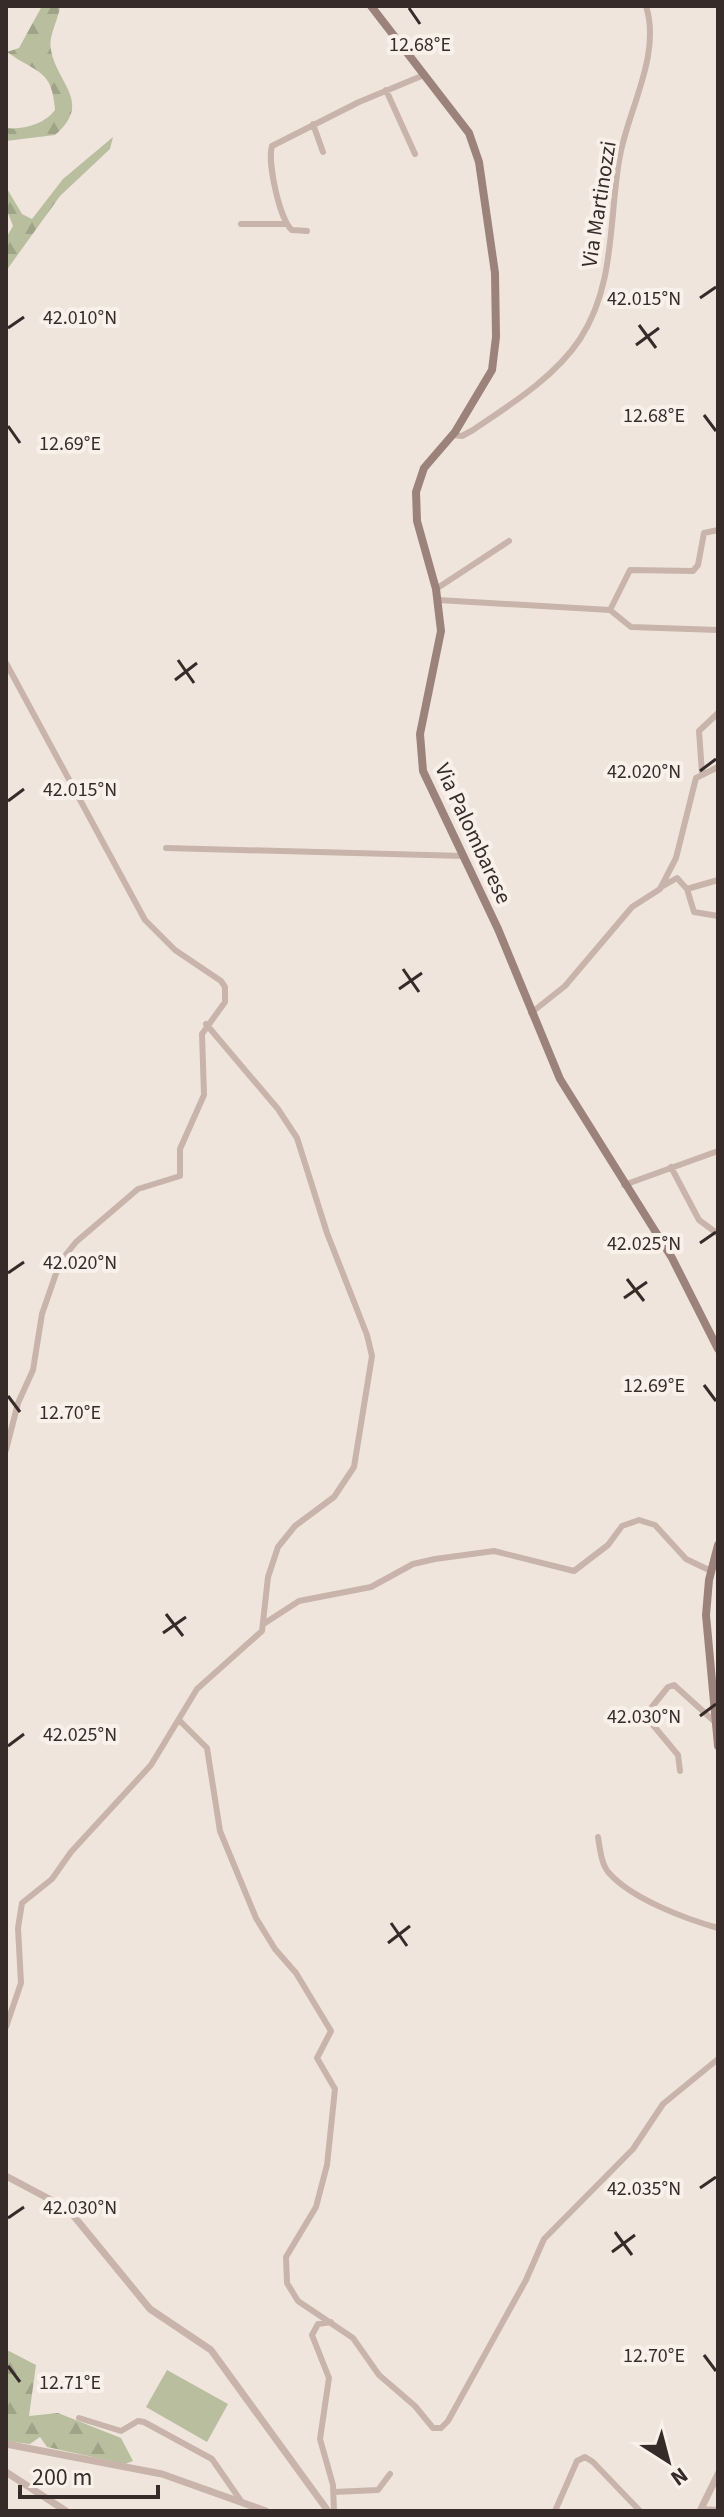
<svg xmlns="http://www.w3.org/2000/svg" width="724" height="2517" font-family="'Source Sans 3',sans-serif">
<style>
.grass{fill:#b8be9e}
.forest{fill:url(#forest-firs)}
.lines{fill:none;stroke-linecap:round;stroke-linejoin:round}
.minor{stroke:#c8b4aa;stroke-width:6}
.tertiary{stroke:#c8b4aa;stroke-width:7}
.secondary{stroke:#9b837c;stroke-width:8}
.ticks{fill:none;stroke:#362b29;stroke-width:3}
.labels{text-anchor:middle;stroke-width:8;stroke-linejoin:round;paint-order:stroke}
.street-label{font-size:22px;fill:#362b29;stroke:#f8f0e9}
.ticks-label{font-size:20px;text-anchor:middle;fill:#362b29;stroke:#f8f0e9;stroke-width:8;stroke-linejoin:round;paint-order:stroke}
</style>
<defs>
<pattern id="forest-firs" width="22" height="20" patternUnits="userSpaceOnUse" patternTransform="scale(2)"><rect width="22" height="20" fill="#b8be9e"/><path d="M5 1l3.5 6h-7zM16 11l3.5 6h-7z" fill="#9fa388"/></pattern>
</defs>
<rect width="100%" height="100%" fill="#f0e5dd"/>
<path class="grass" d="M 167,2370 L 228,2404 L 207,2442 L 146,2407 Z"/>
<path class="forest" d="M 42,6 L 60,7 C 58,21 48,36 51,50 C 57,84 93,102 55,135 L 6,141 L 6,128 C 23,130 45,124 55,110 C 52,69 38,74 7,52 L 19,48 Z
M 113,137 L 110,149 L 60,196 L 6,271 L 6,238 L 13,226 L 6,208 L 6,187 L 22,214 L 32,219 L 63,179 Z
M 9,2351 L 36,2365 L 29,2416 L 58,2413 L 121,2438 L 133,2461 L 125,2464 L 47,2447 L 40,2437 L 30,2444 L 6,2441 L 6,2352 Z"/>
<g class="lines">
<path class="minor" d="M 386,90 L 415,154
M 313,124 L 323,152
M 241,224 L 285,224
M 307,231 L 292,230 C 280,221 267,162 272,146 L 359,102 L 424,75
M 453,435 L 462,436 L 473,430 C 510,405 555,377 580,339 C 615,286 609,221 619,161 C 626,113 662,56 646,6
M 718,530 L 704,533 L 698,565 L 693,571 L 630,570 L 610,610 L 631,627 L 718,630
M 436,589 L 509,541
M 438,600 L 610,610
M 6,663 L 145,920 L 175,950 L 221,981 L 225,987 L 225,1002 L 202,1034 L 204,1095 L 180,1149 L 180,1176 L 138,1189 L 76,1242 L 60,1262 L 42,1314 L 33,1370 L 18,1403 L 6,1450
M 702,773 L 699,731 L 718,713
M 166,848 L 464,856
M 663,886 L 677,878 L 687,889 L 718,880
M 687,889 L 694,912 L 718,916
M 531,1013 L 565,986 L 632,907 L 660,889 L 676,858 L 696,778 L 718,767
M 671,1167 L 699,1220 L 718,1234
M 624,1185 L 718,1151
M 265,1623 L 299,1601 L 371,1587 L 413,1564 L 435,1559 L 494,1551 L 574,1571 L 608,1545 L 622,1526 L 639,1520 L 655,1525 L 686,1559 L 711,1571
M 180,1721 L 207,1748 L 220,1831 L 256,1918 L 275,1949 L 296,1973 L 331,2031 L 317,2058 L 335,2089 L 327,2165 L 316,2207 L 286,2257 L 287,2283 L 298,2301 L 353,2338 L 379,2375 L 415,2406 L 433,2428 L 441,2428 L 448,2421 L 526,2280 L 544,2239 L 633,2149 L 663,2104 L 718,2059
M 680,1771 L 678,1755 L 648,1719 L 647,1713 L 668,1687 L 674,1685 L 715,1722
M 598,1837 C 600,1848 601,1864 609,1873 C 632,1899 686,1919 718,1928
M 6,2027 L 21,1983 L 18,1928 L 22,1903 L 52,1879 L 71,1852 L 151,1765 L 197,1689 L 262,1631 L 268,1577 L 278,1547 L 295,1526 L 334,1497 L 354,1467 L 372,1356 L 367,1335 L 327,1233 L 297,1138 L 278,1109 L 206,1024
M 331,2322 L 318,2324 L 312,2335 L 329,2378 L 320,2439 L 333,2485 L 334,2511
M 79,2418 L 121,2431 L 138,2421 L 144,2422 L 212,2459 L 241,2501
M 334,2492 L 378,2490 L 390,2474
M 701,2509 L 718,2510
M 555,2511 L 577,2461 L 585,2457 L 593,2462 L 640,2511"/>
<path class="tertiary" d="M 6,2176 L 68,2209 L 150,2309 L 211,2350 L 328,2511
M 6,2444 L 162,2474 L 266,2511
M 6,2472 L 66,2511
M 700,2511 L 718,2474"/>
<path class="secondary" d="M 371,6 L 469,133 L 479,162 L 495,273 L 496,337 L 492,370 L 455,432 L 424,468 L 416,492 L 417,521 L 436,589 L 441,631 L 420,734 L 423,771 L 498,929 L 560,1079 L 672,1258 L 718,1349
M 718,1545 L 709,1580 L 706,1615 L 718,1746"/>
</g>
<path class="ticks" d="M 409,8 L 420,24M 700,298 L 716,287M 639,325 L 656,348M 8,328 L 24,317M 636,345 L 659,328M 704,415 L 716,431M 8,426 L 20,443M 178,660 L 194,683M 175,680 L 197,663M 700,771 L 716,759M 8,801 L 24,789M 403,969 L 419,992M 399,989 L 422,973M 700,1243 L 716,1232M 8,1273 L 24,1262M 627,1279 L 644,1301M 624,1298 L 647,1282M 704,1385 L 716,1401M 8,1396 L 20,1412M 166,1614 L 183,1636M 163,1633 L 186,1617M 700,1716 L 716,1704M 8,1746 L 24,1734M 391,1923 L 407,1946M 388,1943 L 410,1926M 700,2188 L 716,2177M 8,2218 L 24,2207M 615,2232 L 632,2255M 612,2252 L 635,2235M 704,2355 L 716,2371M 8,2366 L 20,2382"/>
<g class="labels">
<g class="street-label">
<text transform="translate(598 204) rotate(-81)" y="8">Via Martinozzi</text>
<text transform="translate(474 833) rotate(65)" y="8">Via Palombarese</text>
</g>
</g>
<g class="ticks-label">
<text x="420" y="51">12.68°E</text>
<text x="644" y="305">42.015°N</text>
<text x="80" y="324">42.010°N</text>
<text x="654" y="422">12.68°E</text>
<text x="70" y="450">12.69°E</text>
<text x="644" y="778">42.020°N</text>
<text x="80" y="796">42.015°N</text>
<text x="644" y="1250">42.025°N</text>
<text x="80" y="1269">42.020°N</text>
<text x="654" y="1392">12.69°E</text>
<text x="70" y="1419">12.70°E</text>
<text x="644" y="1723">42.030°N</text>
<text x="80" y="1741">42.025°N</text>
<text x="644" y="2195">42.035°N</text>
<text x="80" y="2214">42.030°N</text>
<text x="654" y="2362">12.70°E</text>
<text x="70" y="2389">12.71°E</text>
</g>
<rect width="724" height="2517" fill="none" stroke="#362b29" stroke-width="16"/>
<g transform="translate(668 2461) rotate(144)" stroke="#f8f0e9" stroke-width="6" paint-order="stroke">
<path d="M0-6L14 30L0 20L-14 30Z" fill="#362b29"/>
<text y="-12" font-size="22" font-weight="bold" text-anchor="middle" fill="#362b29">N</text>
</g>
<path d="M20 2485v12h138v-12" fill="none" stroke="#362b29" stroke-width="4"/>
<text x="32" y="2485" font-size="24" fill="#362b29" stroke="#f8f0e9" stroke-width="6" paint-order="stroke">200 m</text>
</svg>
